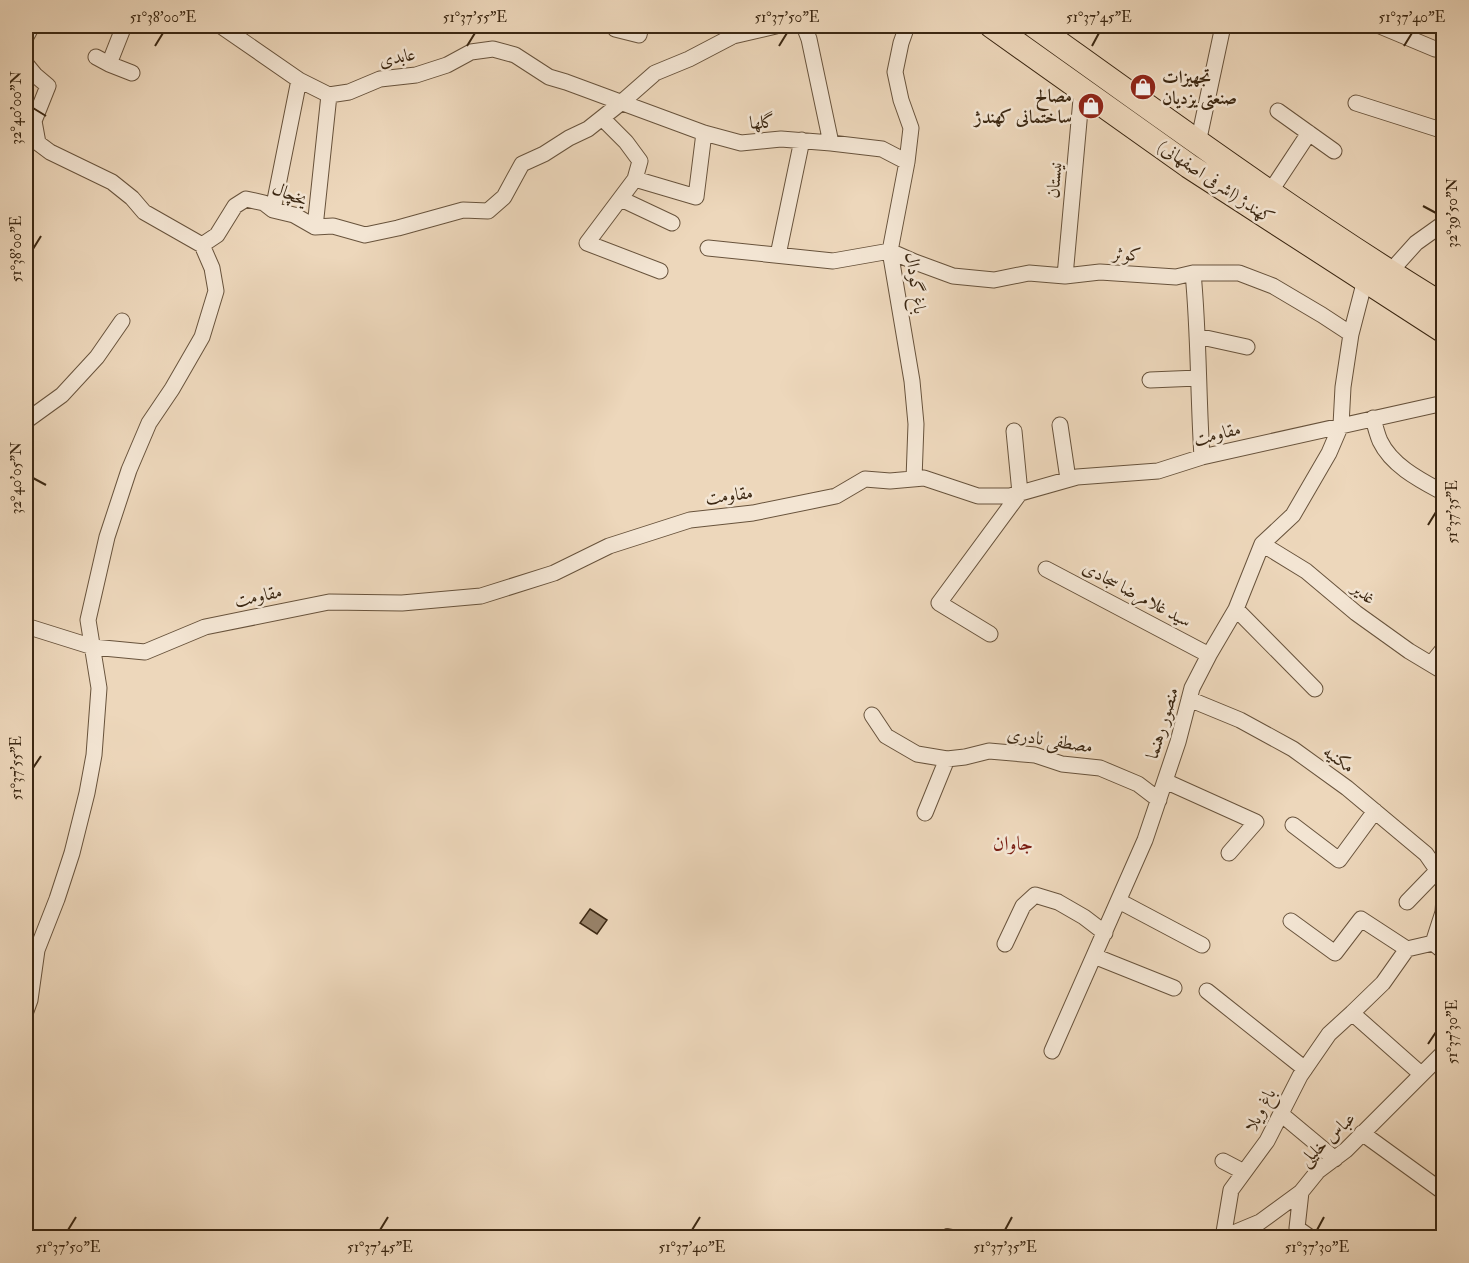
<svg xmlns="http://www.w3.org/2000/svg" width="1469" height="1263" font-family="'IM FELL Double Pica',Amiri,serif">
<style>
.building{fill:#98836a;stroke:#3b2712;stroke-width:1.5}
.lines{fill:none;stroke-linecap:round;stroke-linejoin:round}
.lane-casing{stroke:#68533c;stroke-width:10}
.street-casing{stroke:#68533c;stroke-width:17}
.primary-casing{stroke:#3b2712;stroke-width:26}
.lane{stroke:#f3e5d3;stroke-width:8}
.street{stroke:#f3e5d3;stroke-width:15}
.primary{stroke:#edd7bb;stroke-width:24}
.ticks{fill:none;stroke:#3b2712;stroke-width:2}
.labels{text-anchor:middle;stroke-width:5;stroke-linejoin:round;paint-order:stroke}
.street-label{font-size:18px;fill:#3b2712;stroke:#f3e5d3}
.poi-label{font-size:18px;font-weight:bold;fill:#3b2712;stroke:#f3e5d3;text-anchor:start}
.neighbourhood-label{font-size:20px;fill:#7a1f14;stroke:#f3e5d3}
.neatline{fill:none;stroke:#3b2712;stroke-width:2}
.ticks-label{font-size:15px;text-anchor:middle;fill:#3b2712}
</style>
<rect width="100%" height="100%" fill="#edd7bb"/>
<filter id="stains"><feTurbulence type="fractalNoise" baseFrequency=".00333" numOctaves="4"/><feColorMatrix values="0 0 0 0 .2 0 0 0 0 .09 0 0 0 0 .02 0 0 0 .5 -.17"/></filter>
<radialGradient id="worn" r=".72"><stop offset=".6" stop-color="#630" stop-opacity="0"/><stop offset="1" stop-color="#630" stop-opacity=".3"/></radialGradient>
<path class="building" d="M 590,909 L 607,920 L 597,934 L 580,923 Z"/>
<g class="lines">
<defs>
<path id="lane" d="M 942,1238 L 947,1233 L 971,1238"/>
<path id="street" d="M 221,26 L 299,80 L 329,95 L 349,92 L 380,79 L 416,75 L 447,65 L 471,52 L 493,49 L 515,55 L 549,77 L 566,82 L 704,133 L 741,143 L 781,139 L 831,143 L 882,149 L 907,162
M 804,26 L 809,39 L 831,143
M 907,26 L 901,43 L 895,72 L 901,100 L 911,128 L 907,162 L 890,251 L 912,381 L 916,424 L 914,479
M 1380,26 L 1435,49 L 1444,50
M 615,29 L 639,35 L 641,26
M 26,37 L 32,26
M 96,57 L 109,64 L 132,73
M 26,64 L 35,75 L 48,86 L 34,121 L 38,143 L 50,152 L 112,182 L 132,198 L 144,212 L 202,245 L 217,235 L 235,206 L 246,199 L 264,203 L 273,210 L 294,215 L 315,227 L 333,226 L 365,235 L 398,228 L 463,210 L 488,211 L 504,197 L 522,164 L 544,154 L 569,138 L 588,129 L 622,102 L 655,73 L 689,59 L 733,36 L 776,26
M 109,64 L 124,26
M 1356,103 L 1444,131
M 1278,111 L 1334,151
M 602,118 L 626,142 L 640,161 L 635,179 L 587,243 L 660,271
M 1198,143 L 1223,26
M 635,179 L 696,197 L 704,133
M 1270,192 L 1309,133
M 621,199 L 672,223
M 273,210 L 299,80
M 315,227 L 329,95
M 708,248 L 833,261 L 890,251 L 915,262 L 953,276 L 994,280 L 1029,273 L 1065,276 L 1100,272 L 1176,277 L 1193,273 L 1239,273 L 1273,286 L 1322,315 L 1351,334
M 778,255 L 802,140
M 1193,273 C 1199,334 1198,396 1202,457
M 1389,273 L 1416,243 L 1444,223
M 1065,276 L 1082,88
M 1197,336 L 1247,347
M 1150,380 L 1198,378
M 1373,418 C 1375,426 1377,434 1380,441 C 1392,466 1420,480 1444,493
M 26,421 L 62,395 L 97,357 L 122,321
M 1060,425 L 1068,479
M 1262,544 L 1306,571 L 1356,613 L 1409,651 L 1444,672
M 1046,569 L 1209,655
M 1236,609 L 1315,689
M 26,626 L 93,647 L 145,652 L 205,627 L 329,602 L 402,603 L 481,596 L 554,573 L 609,546 L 690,520 L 753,513 L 836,496 L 865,479 L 890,481 L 924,478 L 978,496 L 1010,496 L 1077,477 L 1158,471 L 1202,457 L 1444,403
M 990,634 L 939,603 L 1020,493 L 1014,431
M 1431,664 L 1444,648
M 1189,699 L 1240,720 L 1293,749 L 1347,788 L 1426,854 L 1444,880
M 872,715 L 886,736 L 917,754 L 947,759 L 965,757 L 989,751 L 1035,755 L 1062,764 L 1100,768 L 1138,784 L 1159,800
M 1165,781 L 1256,822 L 1229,853
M 925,813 L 947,759
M 1293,825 L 1339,860 L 1375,811
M 1444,898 L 1443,912 L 1433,943 L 1444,952
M 1119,901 L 1202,945
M 1407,902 L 1437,871
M 1291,921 L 1335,953 L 1361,919 L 1407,949
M 1005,944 L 1023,906 L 1035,895 L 1058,902 L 1084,917 L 1105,933
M 1094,956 L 1174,988
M 1207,991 L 1305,1069
M 26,1011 L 30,1000 L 37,950 L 57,899 L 72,853 L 87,793 L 94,755 L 99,688 L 88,620 L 107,537 L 129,470 L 149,423 L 172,389 L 202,337 L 216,291 L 212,268 L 202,245
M 1352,1013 L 1421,1074
M 1052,1051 L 1145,840 L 1178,742 L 1192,688 L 1209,655 L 1236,609 L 1262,544 L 1293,515 L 1329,453 L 1341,425 L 1343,387 L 1351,334 L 1365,280
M 1281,1114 L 1335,1159
M 1362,1133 L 1442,1191
M 1223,1161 L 1244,1172
M 1301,1192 L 1297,1228 L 1311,1238
M 1224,1237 L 1260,1222 L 1301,1192 L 1318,1171 L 1346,1150 L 1444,1052
M 1223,1238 L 1231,1190 L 1267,1141 L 1300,1076 L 1329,1034 L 1352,1013 L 1383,983 L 1407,949 L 1433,943"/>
<path id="primary" d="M 992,26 L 1189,166 L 1444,331
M 1035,26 C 1169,122 1303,220 1444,306"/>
</defs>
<use href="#lane" class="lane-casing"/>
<use href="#street" class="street-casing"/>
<use href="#primary" class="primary-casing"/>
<use href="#lane" class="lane"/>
<use href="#street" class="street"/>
<use href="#primary" class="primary"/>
</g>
<path class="ticks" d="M 155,46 L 163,33M 467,46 L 475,33M 779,46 L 787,33M 1092,46 L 1099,33M 1404,46 L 1412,33M 33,108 L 46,116M 1423,206 L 1436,213M 33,249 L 41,236M 33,478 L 46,485M 1428,525 L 1436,512M 33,768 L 41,756M 1428,1044 L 1436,1032M 68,1230 L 76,1217M 380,1230 L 388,1217M 692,1230 L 700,1217M 1005,1230 L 1012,1217M 1317,1230 L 1324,1217"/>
<defs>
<symbol id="shop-disc" viewBox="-11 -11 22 22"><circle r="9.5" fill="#8f2418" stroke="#f3e5d3"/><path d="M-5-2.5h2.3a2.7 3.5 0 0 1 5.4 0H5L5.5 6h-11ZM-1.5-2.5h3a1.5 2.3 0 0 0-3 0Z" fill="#fff"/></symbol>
</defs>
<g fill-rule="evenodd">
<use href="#shop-disc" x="1128" y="72" width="30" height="30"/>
<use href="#shop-disc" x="1076" y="91" width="30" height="30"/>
</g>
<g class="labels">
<g class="street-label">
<text transform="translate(397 57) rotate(-11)" y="6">عابدی</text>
<text transform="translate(762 122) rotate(-4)" y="6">گلها</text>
<text transform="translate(1054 180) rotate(-85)" y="6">نیستان</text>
<text transform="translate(1216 182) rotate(34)" y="6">کهندژ (اشرفی اصفهانی)</text>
<text transform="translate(290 194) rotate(23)" y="6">یخچال</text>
<text transform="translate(1127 254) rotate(3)" y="6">کوثر</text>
<text transform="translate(916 283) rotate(82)" y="6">باغ گودال</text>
<text transform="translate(1217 434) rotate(-14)" y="6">مقاومت</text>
<text transform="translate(729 495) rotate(-7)" y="6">مقاومت</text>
<text transform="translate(1364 593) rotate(38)" y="6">غدیر</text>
<text transform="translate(1137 594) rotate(28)" y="6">سید غلامرضا سجادی</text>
<text transform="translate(258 596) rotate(-12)" y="6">مقاومت</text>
<text transform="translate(1162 723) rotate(-73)" y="6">منصور رهنما</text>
<text transform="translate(1050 740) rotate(9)" y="6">مصطفی نادری</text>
<text transform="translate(1339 759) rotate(36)" y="6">مکنیه</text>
<text transform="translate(1260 1110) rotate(-62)" y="6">باغ ویلا</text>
<text transform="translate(1327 1139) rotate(-43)" y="6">عباس خلیلی</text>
</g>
<g class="poi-label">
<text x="1162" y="83">تجهیزات<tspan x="1162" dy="21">صنعتی یزدیان</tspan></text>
<text x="1072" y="102" text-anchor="end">مصالح<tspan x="1072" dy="21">ساختمانی کهندژ</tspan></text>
</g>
<g class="neighbourhood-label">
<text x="1013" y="850">جاوان</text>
</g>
</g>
<rect width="1469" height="1263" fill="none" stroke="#edd7bb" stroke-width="66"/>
<rect x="33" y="33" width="1403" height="1197" class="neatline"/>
<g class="ticks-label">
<text x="163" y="22">51°38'00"E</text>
<text x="475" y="22">51°37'55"E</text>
<text x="787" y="22">51°37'50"E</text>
<text x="1099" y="22">51°37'45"E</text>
<text x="1412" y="22">51°37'40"E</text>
<text transform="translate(16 108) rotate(-90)" y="5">32°40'00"N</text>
<text transform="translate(1452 213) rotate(-90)" y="5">32°39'50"N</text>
<text transform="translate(16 249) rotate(-90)" y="5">51°38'00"E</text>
<text transform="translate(16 478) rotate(-90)" y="5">32°40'05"N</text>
<text transform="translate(1452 512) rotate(-90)" y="5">51°37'35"E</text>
<text transform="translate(16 768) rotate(-90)" y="5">51°37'55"E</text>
<text transform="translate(1452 1032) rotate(-90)" y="5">51°37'30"E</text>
<text x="68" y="1252">51°37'50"E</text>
<text x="380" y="1252">51°37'45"E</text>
<text x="692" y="1252">51°37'40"E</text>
<text x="1005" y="1252">51°37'35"E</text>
<text x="1317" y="1252">51°37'30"E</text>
</g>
<rect width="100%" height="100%" filter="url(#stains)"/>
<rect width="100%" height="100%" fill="url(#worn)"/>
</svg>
